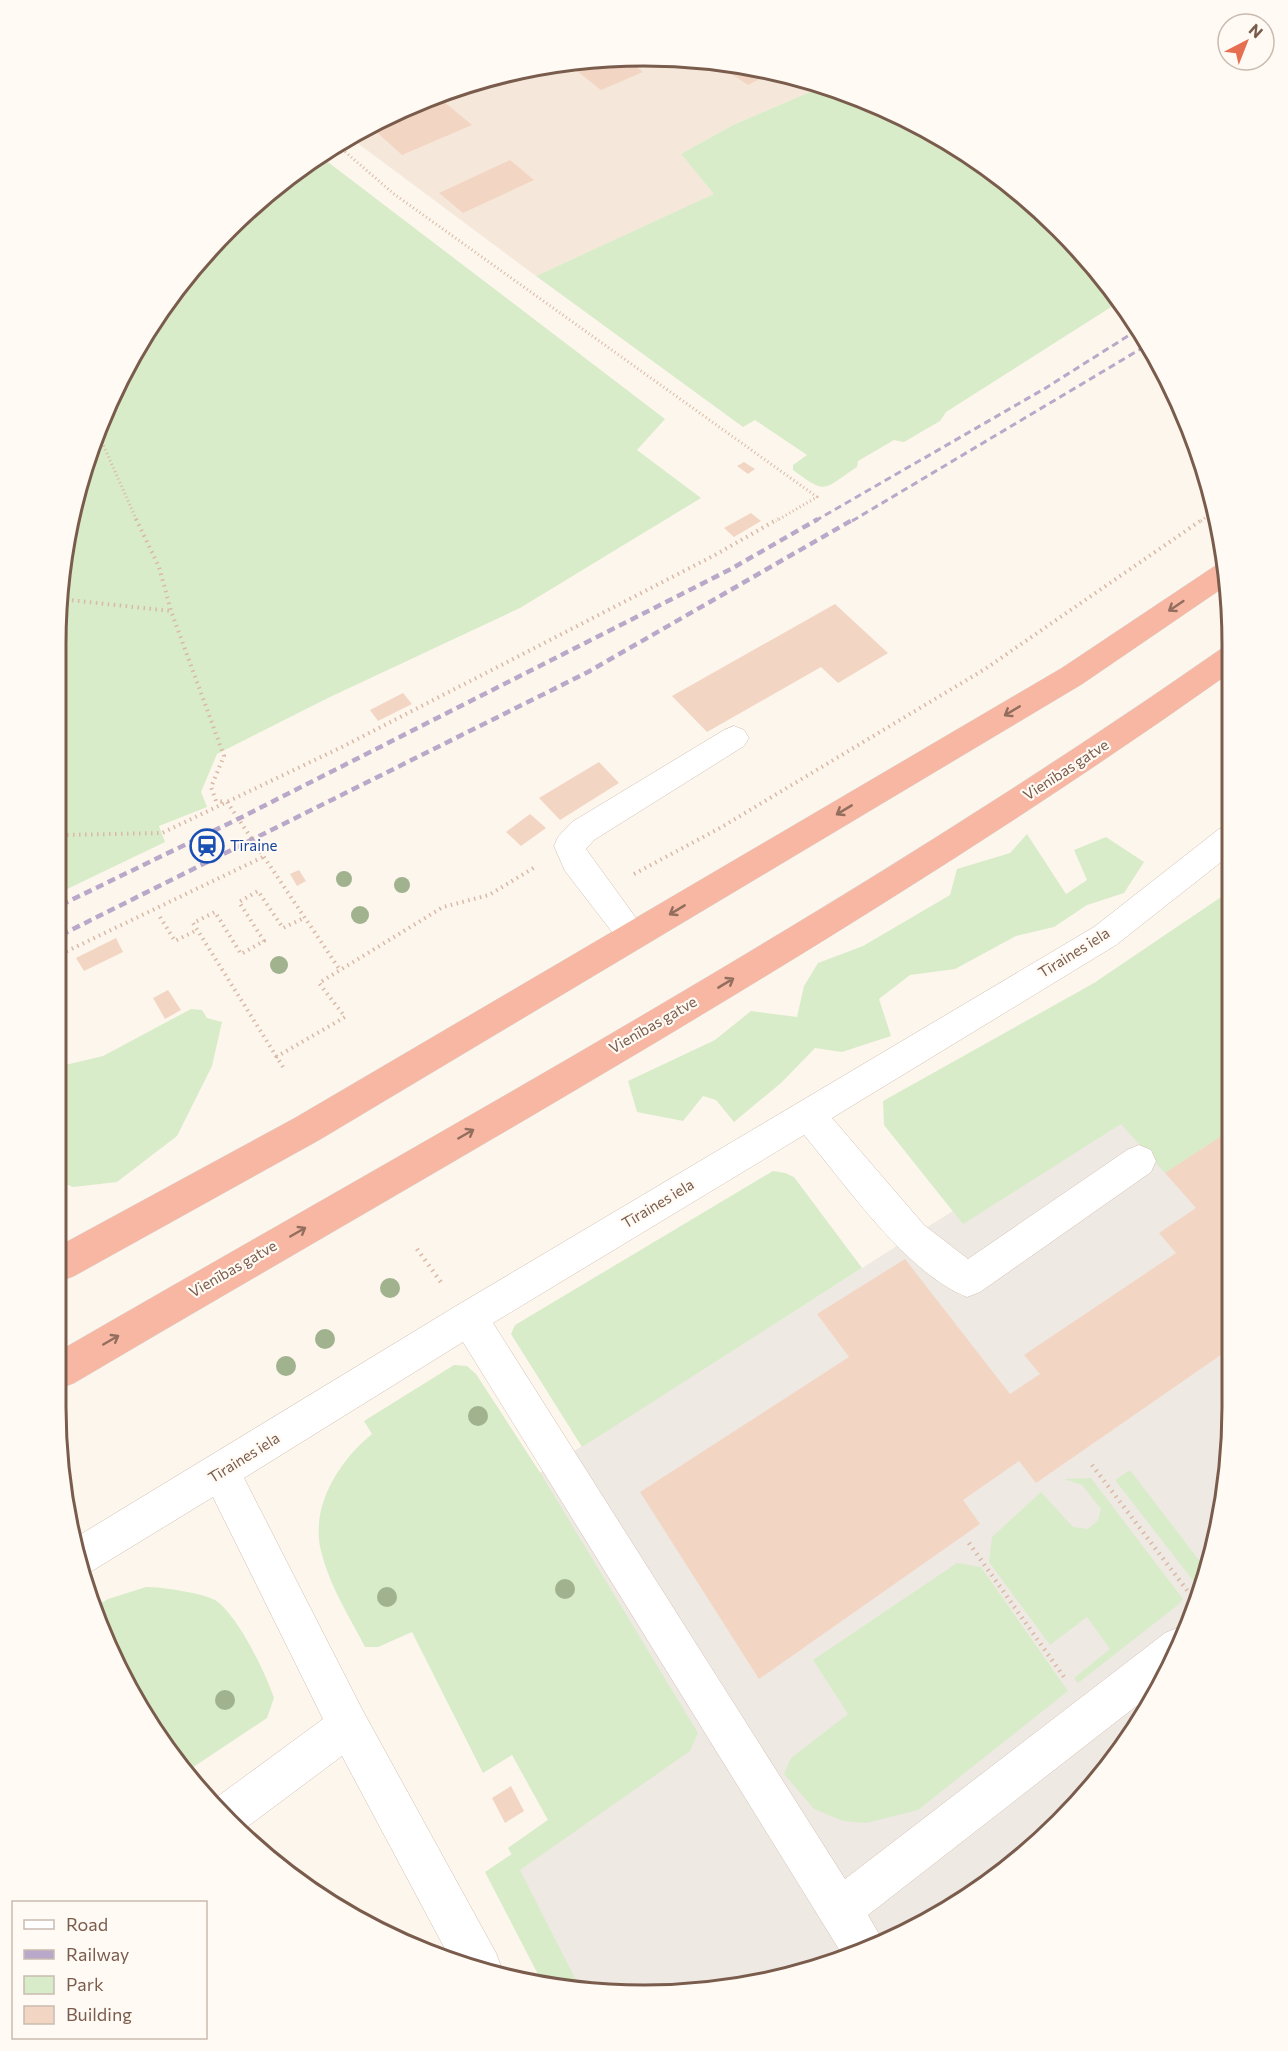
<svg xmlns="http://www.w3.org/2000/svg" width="1288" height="2051" font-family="Commissioner,sans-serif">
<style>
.residential{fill:#f5e8da}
.industrial{fill:#efe9e4}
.green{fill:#d8ecc9}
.building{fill:#f3d5c3}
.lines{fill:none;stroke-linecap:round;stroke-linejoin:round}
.minor-casing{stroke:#d1beb0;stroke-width:1}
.highway-casing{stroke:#dad1cd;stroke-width:1}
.path-far2{stroke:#d9b8a5;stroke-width:3;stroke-dasharray:1 3;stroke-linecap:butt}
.path-far1{stroke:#d9b8a5;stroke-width:4;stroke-dasharray:1.5 4.5;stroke-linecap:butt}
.path{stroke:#d9b8a5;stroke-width:4.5;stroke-dasharray:1.5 5;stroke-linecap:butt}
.minor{fill:#fff;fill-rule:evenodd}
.highway{fill:#f7b7a3;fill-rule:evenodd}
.rail-far1{stroke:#b9a8c9;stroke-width:3;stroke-dasharray:7 4.5;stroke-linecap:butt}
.rail{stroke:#b9a8c9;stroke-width:4.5;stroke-dasharray:8 5;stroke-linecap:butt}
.tree{fill:#a0b28e}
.oneway{stroke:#936e5e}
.labels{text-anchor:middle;stroke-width:4.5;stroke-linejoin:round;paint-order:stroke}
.street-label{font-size:15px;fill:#7a5c4d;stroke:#fffaf3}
.transit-label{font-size:15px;fill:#164399;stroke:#fffaf3;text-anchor:start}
.rim{fill:none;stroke:#7a5c4d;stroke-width:3}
</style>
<rect width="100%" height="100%" fill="#fdf6ec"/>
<path class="residential" d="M 683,57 L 797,76 L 824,86 L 733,125 L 681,154 L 715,194 L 536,276 L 348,136 L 455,87 L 568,60 Z"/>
<path class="industrial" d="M 1229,1040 L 1228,1483 L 1188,1632 L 1111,1766 L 1032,1849 L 971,1897 L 870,1951 L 797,1975 L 720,1991 L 606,1994 L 580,1989 L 508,1848 L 562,1810 L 420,1549 L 911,1237 Z"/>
<path class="green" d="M 824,86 L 905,116 L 1003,177 L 1087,256 L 1119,302 L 946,412 L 940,421 L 904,442 L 894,440 L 858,461 L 857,467 C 823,489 828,496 793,470 L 793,465 L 807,455 L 755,420 L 743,427 L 536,276 L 714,194 L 681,154 L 733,125 Z
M 320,156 L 665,419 L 637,450 L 701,498 L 520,608 L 330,697 L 217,754 L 201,792 L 207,807 L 159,826 L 165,842 L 61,892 L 60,568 L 100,418 L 177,285 L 256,201 Z
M 1027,834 L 1066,894 L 1087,880 L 1074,850 L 1106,837 L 1144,862 L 1124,893 L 1087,905 L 1054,927 L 1016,936 L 955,969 L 910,975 L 879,999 L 891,1036 L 842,1052 L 815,1048 L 781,1083 L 734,1122 L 716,1100 L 703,1096 L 683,1121 L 637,1112 L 628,1081 L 715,1040 L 751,1011 L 797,1017 L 804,986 L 818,963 L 863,946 L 950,895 L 957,869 L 1010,853 Z
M 1230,891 L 1229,1131 L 1165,1173 L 1121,1124 L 963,1224 L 884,1125 L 883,1101 L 1094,983 Z
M 191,1009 L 202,1010 L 207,1018 L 222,1022 L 212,1066 L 177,1136 L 117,1182 L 73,1187 L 61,1182 L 61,1066 L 103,1056 Z
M 773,1171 L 785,1173 L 794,1177 L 862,1268 L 582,1447 L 511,1334 L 515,1325 Z
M 454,1365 L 467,1366 L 476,1374 L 541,1474 L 698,1733 L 690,1751 L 520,1870 L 577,1982 L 570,1987 L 542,1982 L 485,1872 L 512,1854 L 508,1848 L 548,1820 L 512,1755 L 483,1773 L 412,1632 L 378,1647 L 365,1647 C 349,1616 329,1585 321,1551 C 310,1506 339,1461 372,1434 L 364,1421 Z
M 1130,1470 L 1205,1568 L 1195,1583 L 1115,1480 Z
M 1091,1478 L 1183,1599 L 1178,1605 L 1078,1683 L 1074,1678 L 1110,1649 L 1087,1617 L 1050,1645 L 989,1562 L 992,1537 L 1041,1492 L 1073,1527 L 1088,1529 L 1098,1520 L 1101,1509 L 1082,1485 L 1064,1479 Z
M 957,1563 L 981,1567 L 1068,1691 L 918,1810 L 866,1823 L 843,1821 L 814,1809 L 784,1774 L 791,1758 L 848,1714 L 813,1660 Z
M 146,1587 C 161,1587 206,1593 218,1602 C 240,1620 265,1672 274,1698 L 267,1718 L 186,1772 L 155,1734 L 93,1608 L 108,1599 Z"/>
<path class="building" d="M 626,59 L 643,72 L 601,90 L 564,61 Z
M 730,65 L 750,68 L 773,72 L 748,85 L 722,68 Z
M 436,95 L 472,125 L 402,155 L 369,125 Z
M 510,160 L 534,180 L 463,213 L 439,193 Z
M 744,462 L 755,469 L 748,474 L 737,466 Z
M 751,513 L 761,521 L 734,537 L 724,528 Z
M 835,604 L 888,653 L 838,683 L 821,667 L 707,732 L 672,696 Z
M 403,693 L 412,704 L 378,721 L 370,710 Z
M 599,762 L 619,783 L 560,820 L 539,798 Z
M 530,814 L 546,828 L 521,846 L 506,832 Z
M 299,870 L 306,881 L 297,886 L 290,874 Z
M 116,938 L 123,952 L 84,971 L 76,958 Z
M 168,990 L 181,1010 L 165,1019 L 153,998 Z
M 1229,1131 L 1228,1350 L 1036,1483 L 1019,1461 L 963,1500 L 980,1524 L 759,1679 L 640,1492 L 849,1357 L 817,1314 L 905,1259 L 1010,1394 L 1040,1374 L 1024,1355 L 1176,1253 L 1159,1233 L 1196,1208 L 1165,1173 Z
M 511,1786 L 524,1811 L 505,1823 L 492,1798 Z"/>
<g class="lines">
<defs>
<path id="minor" d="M 734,726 L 744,730 L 749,738 L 744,746 L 594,840 L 586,849 L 649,936 L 644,945 L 633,949 L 622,945 L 565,871 L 554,846 L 558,837 L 572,822 L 724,730 Z
M 1230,826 L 1230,855 L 1116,945 L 832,1118 L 924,1225 L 968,1259 L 1127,1150 L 1139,1145 L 1151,1150 L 1156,1161 L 1151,1172 L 980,1292 L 967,1297 C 906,1273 846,1185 804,1135 L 493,1323 L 845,1879 L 1165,1633 L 1179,1627 L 1188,1631 L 1153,1693 L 868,1915 L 884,1943 L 845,1959 L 463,1342 L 244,1478 L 363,1711 L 496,1953 L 502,1969 L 500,1973 L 453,1964 L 342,1756 L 239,1833 L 210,1802 L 323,1719 L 213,1497 L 82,1577 L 73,1539 L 456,1306 L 1094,927 L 1219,829 Z"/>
<path id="highway" d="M 1223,564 L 1227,585 L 1082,684 L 319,1140 L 74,1276 L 61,1281 L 61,1245 L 295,1118 L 1062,668 L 1215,566 Z
M 1231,646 L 1231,672 C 862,934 464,1153 74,1383 L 61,1388 L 61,1350 C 452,1124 850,908 1221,649 Z"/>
</defs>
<use href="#minor" class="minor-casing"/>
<use href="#highway" class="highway-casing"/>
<path class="path-far2" d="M 336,144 L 394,194 L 817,497 L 776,521
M 97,431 L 137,521
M 1201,521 L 1213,512"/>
<path class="path-far1" d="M 136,519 L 159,567 L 171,611 L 224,756 L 211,787 L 216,801 L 226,802
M 60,599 L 171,611
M 227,802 L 340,970
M 61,835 L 162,833 L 344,746 L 715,555 L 778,519
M 634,874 L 720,828 L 985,669 L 1203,519
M 160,917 L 175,941 L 197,930
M 61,954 L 263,857
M 276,1057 L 345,1017 L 319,983 L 443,907 L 489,895 L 535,867
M 283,1067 L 193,923 L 215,912 L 241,954 L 264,941 L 239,902 L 258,891 L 283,928 L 304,918"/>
<path class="path" d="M 417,1249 L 443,1285
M 1092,1465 L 1196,1602
M 969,1543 L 1064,1677"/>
<use href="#minor" class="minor"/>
<use href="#highway" class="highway"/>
<path class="rail-far1" d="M 815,521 L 1044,389 L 1139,329
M 852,521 L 1149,344"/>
<path class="rail" d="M 61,905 L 238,819 L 731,569 L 818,519
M 61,935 L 588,672 L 854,519"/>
</g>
<g class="tree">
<circle cx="344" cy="879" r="8"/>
<circle cx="402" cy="885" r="8"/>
<circle cx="360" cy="915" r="9"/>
<circle cx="279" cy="965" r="9"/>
<circle cx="390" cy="1288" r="10"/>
<circle cx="325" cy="1339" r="10"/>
<circle cx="286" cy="1366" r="10"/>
<circle cx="478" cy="1416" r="10"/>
<circle cx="565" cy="1589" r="10"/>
<circle cx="387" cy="1597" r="10"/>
<circle cx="225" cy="1700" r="10"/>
</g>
<defs><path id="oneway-shaft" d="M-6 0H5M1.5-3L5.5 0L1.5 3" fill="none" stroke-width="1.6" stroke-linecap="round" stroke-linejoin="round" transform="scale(1.5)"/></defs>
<g class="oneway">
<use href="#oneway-shaft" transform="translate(1176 606) rotate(146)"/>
<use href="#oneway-shaft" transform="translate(1012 711) rotate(149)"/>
<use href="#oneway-shaft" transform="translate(844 810) rotate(149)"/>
<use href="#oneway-shaft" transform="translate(677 910) rotate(149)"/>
<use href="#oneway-shaft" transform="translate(726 983) rotate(-31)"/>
<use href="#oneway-shaft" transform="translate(466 1134) rotate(-30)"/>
<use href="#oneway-shaft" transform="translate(298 1232) rotate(-30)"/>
<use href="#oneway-shaft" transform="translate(111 1340) rotate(-30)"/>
</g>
<defs>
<symbol id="station-ring" viewBox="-11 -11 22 22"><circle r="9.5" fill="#fffaf3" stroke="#1a4fb4" stroke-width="1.5"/><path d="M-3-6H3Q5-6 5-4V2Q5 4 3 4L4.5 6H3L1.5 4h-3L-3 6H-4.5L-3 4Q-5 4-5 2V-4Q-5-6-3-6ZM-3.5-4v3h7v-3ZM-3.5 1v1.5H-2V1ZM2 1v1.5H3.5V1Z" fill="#1a4fb4"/></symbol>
</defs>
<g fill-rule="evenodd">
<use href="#station-ring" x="188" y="827" width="38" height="38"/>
</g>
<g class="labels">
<g class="street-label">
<text transform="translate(1066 770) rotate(-33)" y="5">Vienības gatve</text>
<text transform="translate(1074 953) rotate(-32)" y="5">Tīraines iela</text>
<text transform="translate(653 1025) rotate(-30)" y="5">Vienības gatve</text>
<text transform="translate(658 1204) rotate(-31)" y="5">Tīraines iela</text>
<text transform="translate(233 1269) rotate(-30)" y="5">Vienības gatve</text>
<text transform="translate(244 1458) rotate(-32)" y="5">Tīraines iela</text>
</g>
<g class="transit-label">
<text x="230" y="851">Tīraine</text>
</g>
</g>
<path d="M0 0H1288V2051H0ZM644 66H644A578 578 0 0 1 1222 644V1407A578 578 0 0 1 644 1985H644A578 578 0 0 1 66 1407V644A578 578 0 0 1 644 66Z" fill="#fffaf3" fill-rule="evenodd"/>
<path class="rim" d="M644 66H644A578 578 0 0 1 1222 644V1407A578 578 0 0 1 644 1985H644A578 578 0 0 1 66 1407V644A578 578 0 0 1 644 66Z"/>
<rect x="12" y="1901" width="195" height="138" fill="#fffaf3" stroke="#cabbb1" stroke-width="1.5"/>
<rect x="24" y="1920" width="30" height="9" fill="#ffffff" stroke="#cabbb1" stroke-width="1.5"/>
<text x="66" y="1931" font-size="18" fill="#7a5c4d">Road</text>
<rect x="24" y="1950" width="30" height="9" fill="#b9a8c9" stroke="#cabbb1" stroke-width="1.5"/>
<text x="66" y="1961" font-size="18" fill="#7a5c4d">Railway</text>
<rect x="24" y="1976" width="30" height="18" fill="#d8ecc9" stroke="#cabbb1" stroke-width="1.5"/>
<text x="66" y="1991" font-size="18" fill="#7a5c4d">Park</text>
<rect x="24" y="2006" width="30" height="18" fill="#f3d5c3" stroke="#cabbb1" stroke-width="1.5"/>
<text x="66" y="2021" font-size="18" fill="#7a5c4d">Building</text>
<g transform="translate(1246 42) rotate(42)"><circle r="28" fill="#fffaf3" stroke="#cabbb1" stroke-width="1.5"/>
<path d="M0-4.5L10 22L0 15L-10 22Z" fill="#e76f51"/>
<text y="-9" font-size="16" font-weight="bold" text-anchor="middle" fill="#7a5c4d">N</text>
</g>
</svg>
